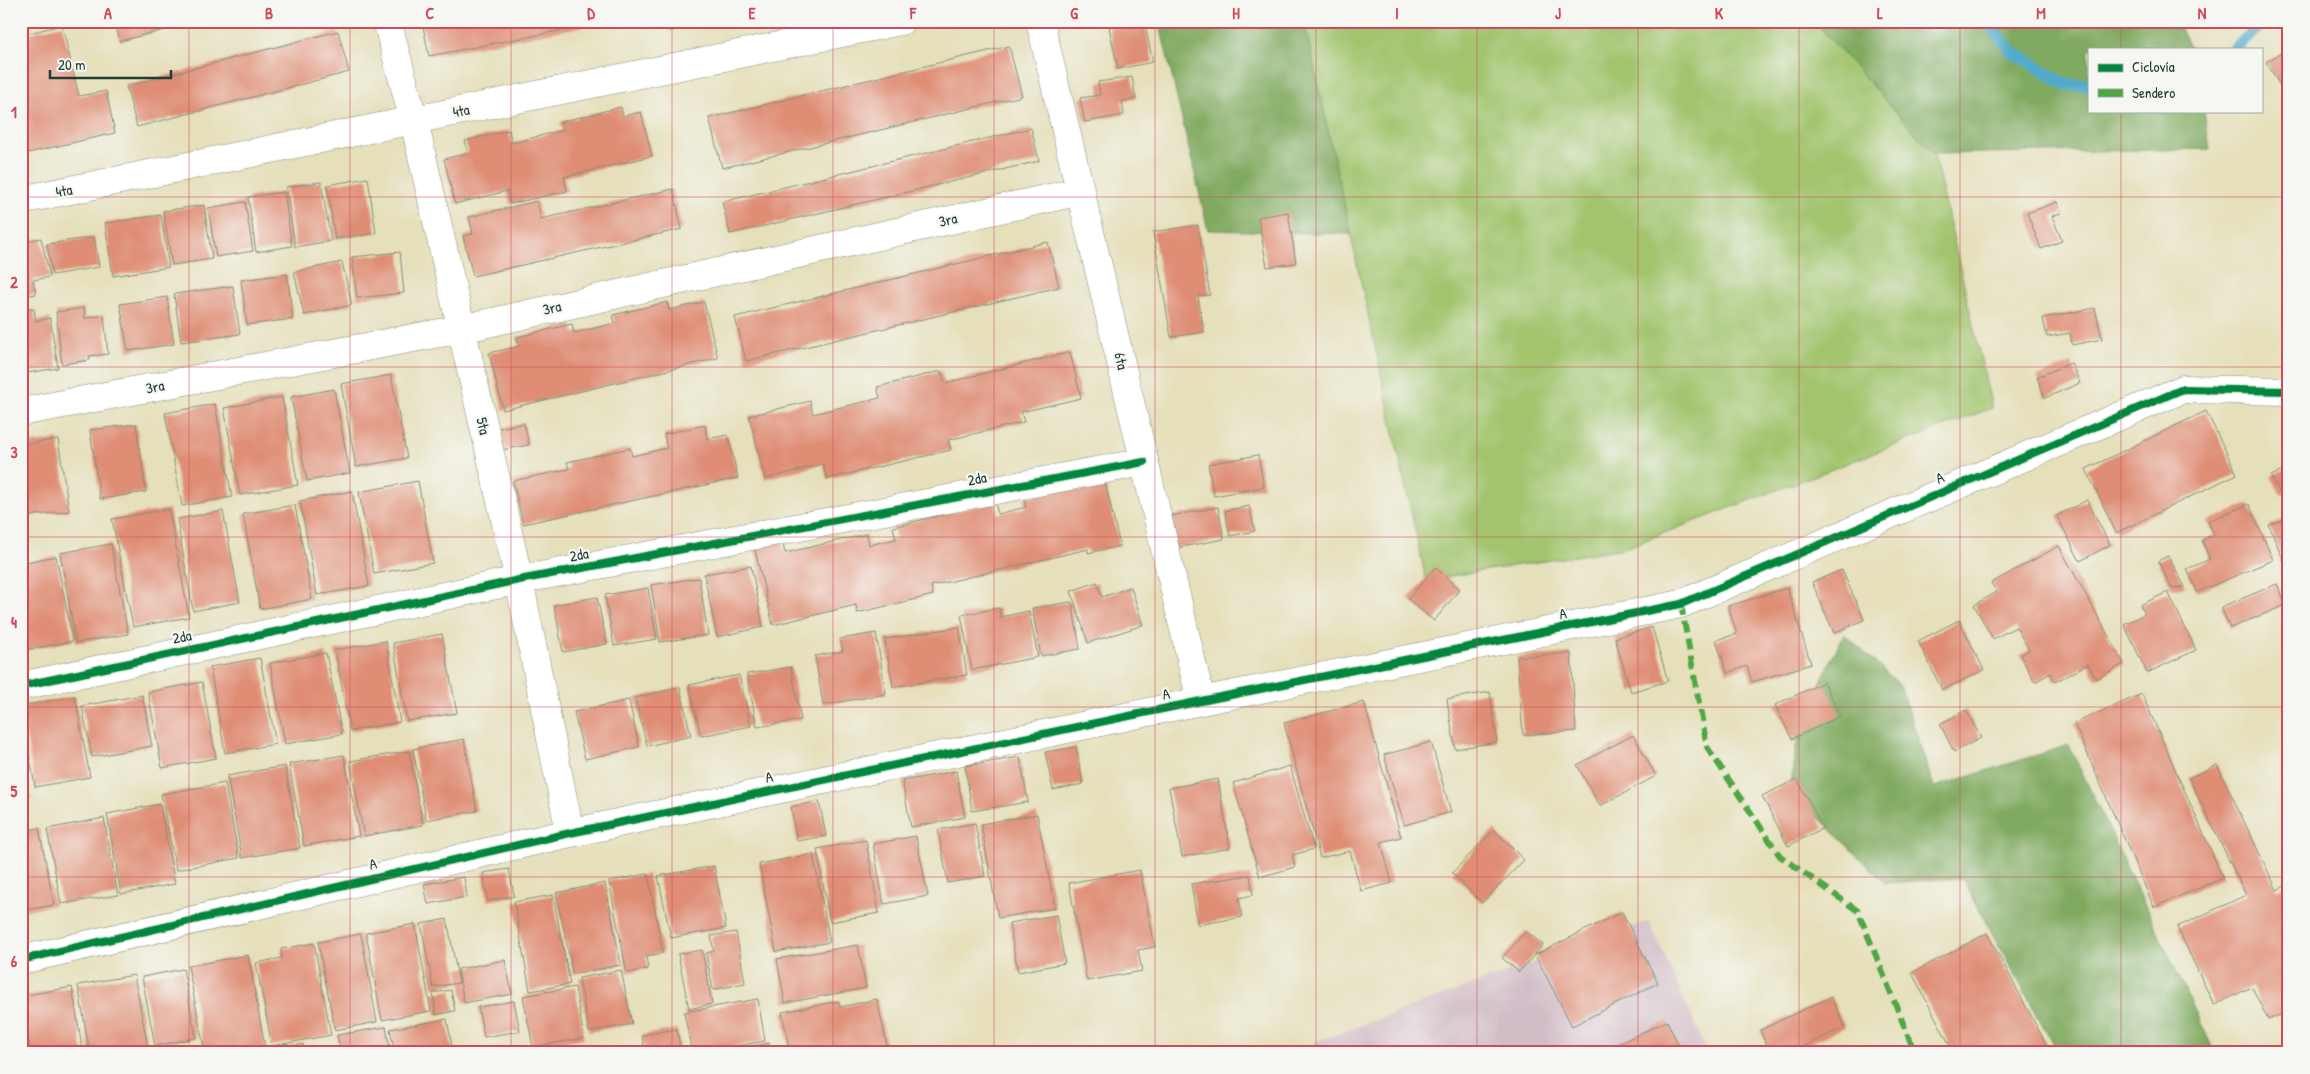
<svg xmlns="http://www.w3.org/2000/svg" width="2310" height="1074" font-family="'Patrick Hand',sans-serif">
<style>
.industrial{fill:#d2bdc7}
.green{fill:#a1c46d;stroke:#608050}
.forest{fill:#80aa60;stroke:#50744a}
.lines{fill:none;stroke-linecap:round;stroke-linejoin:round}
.stream{stroke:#4faacc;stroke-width:12}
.building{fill:#df8d75}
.minor-casing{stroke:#828e77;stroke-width:29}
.minor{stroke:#fff;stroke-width:28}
.quiet{stroke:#4fa644;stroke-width:6;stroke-dasharray:12 6;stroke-linecap:butt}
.cycleway-casing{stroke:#f6f6f2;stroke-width:11}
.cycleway{stroke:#00873e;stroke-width:8}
.grid{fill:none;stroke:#d1495b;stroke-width:1;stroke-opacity:0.55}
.labels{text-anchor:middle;stroke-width:4.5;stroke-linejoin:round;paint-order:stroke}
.street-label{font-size:15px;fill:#1f3d34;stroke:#f6f6f2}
.neatline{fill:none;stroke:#d1495b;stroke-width:2}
.grid-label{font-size:16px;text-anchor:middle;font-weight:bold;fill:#d1495b}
</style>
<rect width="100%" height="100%" fill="#f6f6f2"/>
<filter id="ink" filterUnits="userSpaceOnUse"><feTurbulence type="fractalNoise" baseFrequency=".02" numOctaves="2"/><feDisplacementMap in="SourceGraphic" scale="10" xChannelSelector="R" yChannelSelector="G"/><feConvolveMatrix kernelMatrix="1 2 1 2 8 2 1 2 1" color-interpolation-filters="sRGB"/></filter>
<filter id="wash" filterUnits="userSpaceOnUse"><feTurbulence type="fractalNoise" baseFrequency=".0096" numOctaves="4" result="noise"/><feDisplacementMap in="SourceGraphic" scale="20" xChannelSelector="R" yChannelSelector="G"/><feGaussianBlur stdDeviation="1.12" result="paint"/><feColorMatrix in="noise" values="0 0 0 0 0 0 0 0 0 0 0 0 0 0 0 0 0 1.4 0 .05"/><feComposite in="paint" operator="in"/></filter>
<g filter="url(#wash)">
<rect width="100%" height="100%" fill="#e5dfba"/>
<path class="industrial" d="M 1649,921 L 1708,1053 L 1285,1053 Z"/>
<path class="green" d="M 1304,21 L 1814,21 L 1934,154 L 1992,408 L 1625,548 L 1426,580 Z"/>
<path class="forest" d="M 1159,21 L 1304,21 L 1351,234 L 1208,230 Z
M 1814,21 L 2177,21 L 2191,49 L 2089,49 L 2089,111 L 2204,111 L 2210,149 L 1934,154 Z
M 1844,634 L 1900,685 L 1934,787 L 2069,745 L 2215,1053 L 2058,1053 L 1962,878 L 1885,883 L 1790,789 L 1799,726 Z"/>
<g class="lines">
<path class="stream" d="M 1988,21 L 2010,50 L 2066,85 L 2089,85
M 2234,49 L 2265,21"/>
</g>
<g id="blocks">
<path class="building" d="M 115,21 L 196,21 L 196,22 L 120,41 Z
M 422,21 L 605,21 L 605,22 L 429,56 Z
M 667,21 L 707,21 L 707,22 L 669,31 Z
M 1144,21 L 1153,62 L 1118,69 L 1109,27 Z
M 62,25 L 79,96 L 106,91 L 115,133 L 23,154 L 21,146 L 21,35 Z
M 338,31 L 349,72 L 137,127 L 126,86 Z
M 1009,46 L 1022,96 L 722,168 L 709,118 Z
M 2289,48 L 2289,100 L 2266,62 Z
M 1132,77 L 1136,99 L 1122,101 L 1124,115 L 1085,122 L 1080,98 L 1100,95 L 1098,82 Z
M 621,107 L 623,116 L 641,112 L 652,156 L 564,177 L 567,191 L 510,204 L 507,191 L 455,204 L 444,159 L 468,153 L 465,141 L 509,130 L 512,143 L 563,130 L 560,122 Z
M 1031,128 L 1039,161 L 730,234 L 722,202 Z
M 368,178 L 376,233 L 335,239 L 327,185 Z
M 321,182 L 331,241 L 295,247 L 286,187 Z
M 673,189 L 682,229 L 473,276 L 463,236 L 473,234 L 469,217 L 537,201 L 541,219 Z
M 284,192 L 292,246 L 256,252 L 248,197 Z
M 245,202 L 253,251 L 216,257 L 208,208 Z
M 2057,202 L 2061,213 L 2052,216 L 2062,241 L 2041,249 L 2027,213 Z
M 204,205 L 212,259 L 172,265 L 163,211 Z
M 1288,212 L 1296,263 L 1267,267 L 1258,217 Z
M 161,215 L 169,267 L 113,276 L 105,223 Z
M 1198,225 L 1210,295 L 1198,296 L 1204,332 L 1171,337 L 1153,232 Z
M 94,237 L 99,267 L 52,275 L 47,244 Z
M 41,238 L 50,277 L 33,280 L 36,294 L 21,297 L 21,242 Z
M 1048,242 L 1059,287 L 746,361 L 735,317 Z
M 400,252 L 404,293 L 357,298 L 352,257 Z
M 342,262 L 352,305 L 304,315 L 294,272 Z
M 287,274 L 293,319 L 247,325 L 241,280 Z
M 233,286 L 240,334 L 181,342 L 174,294 Z
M 167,297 L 174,344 L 128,351 L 120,304 Z
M 667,302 L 669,310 L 704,302 L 718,358 L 503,410 L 489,353 L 519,346 L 517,337 L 572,324 L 574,333 L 615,323 L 613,315 Z
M 84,308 L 85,318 L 104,315 L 108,354 L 89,356 L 90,360 L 62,364 L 56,312 Z
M 2095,308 L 2102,339 L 2072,345 L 2070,333 L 2047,337 L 2043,318 Z
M 34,309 L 36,321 L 50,318 L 58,368 L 21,374 L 21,311 Z
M 1070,352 L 1081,398 L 1021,412 L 1024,422 L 948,440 L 951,450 L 827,479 L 823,464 L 765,479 L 749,416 L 810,401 L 813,414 L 880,398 L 877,387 L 941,371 L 945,383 Z
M 2071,363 L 2080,383 L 2045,398 L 2037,377 Z
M 391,375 L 407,458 L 356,467 L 341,384 Z
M 334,389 L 350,473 L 307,481 L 291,397 Z
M 282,397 L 298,485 L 240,495 L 224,408 Z
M 215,404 L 232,497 L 182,506 L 165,413 Z
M 2206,411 L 2237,474 L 2116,533 L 2086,469 Z
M 524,423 L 529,445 L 495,451 L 490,430 Z
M 136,424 L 146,492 L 100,499 L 90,430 Z
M 705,425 L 707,439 L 728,435 L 738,478 L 523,524 L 513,481 L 569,469 L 567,462 L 630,448 L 632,456 L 667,448 L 664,434 Z
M 58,439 L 69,511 L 21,517 L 21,445 Z
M 1258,455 L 1264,487 L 1214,496 L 1208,464 Z
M 2289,468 L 2289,492 L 2281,495 L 2271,476 Z
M 1104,478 L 1120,546 L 1088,553 L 1088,549 L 931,586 L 933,595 L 857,613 L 856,605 L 773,625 L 754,546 L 782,540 L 785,553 L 867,534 L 869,545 L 896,539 L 893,527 L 995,502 L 998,514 L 1026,507 L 1024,498 Z
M 418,481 L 433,563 L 374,574 L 359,492 Z
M 352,491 L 369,586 L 317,595 L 300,501 Z
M 2087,500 L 2110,545 L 2080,561 L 2057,516 Z
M 2249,504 L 2273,560 L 2197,592 L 2187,569 L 2210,559 L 2202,540 L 2214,535 L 2208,521 Z
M 295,505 L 312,599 L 260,609 L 243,514 Z
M 1249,506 L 1255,531 L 1230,536 L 1225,511 Z
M 1218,507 L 1224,539 L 1171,549 L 1165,517 Z
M 169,509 L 189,617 L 133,627 L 112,519 Z
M 223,511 L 240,602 L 193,611 L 177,519 Z
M 2289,517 L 2289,574 L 2269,525 Z
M 111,544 L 128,634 L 76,643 L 60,553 Z
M 2059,546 L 2124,664 L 2096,679 L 2088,664 L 2055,682 L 2051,673 L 2035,682 L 2020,655 L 2029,650 L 2016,627 L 1993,639 L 1974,605 L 1997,592 L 1991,583 Z
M 56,556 L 73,641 L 21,651 L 21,563 Z
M 2168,556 L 2185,587 L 2172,588 L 2158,561 Z
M 751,566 L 763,627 L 717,637 L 704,574 Z
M 1435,567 L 1460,589 L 1434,621 L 1408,599 Z
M 1842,570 L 1864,620 L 1834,633 L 1812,582 Z
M 699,578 L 708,635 L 660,642 L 651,585 Z
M 1097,582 L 1102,597 L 1131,587 L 1143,625 L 1088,643 L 1071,591 Z
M 2277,584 L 2286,605 L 2230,628 L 2221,607 Z
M 648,588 L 657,639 L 614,646 L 605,595 Z
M 1787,588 L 1811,664 L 1752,682 L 1747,666 L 1727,673 L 1716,640 L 1737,634 L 1728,606 Z
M 2168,592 L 2196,650 L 2147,673 L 2124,624 L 2145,614 L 2140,605 Z
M 597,597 L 607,644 L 563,652 L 554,605 Z
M 1072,602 L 1080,649 L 1041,656 L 1032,608 Z
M 999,608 L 1001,617 L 1029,611 L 1038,657 L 972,670 L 961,615 Z
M 1959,620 L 1984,670 L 1942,690 L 1918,641 Z
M 959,627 L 967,675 L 893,687 L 885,639 Z
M 1652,627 L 1668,681 L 1631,692 L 1615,638 Z
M 876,633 L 886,694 L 823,705 L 815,656 L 843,651 L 840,639 Z
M 442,634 L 457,713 L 407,721 L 393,643 Z
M 386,641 L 400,722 L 350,731 L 335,650 Z
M 326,653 L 342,734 L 285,744 L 270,663 Z
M 1571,653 L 1576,731 L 1523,735 L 1517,657 Z
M 260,658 L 276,744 L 225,753 L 210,667 Z
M 791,667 L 801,720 L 757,727 L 747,674 Z
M 739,675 L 751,726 L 701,736 L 689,685 Z
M 202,682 L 216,758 L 162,768 L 148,692 Z
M 1824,682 L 1840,716 L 1792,739 L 1775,705 Z
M 680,687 L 691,736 L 647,746 L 635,698 Z
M 1490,692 L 1497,742 L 1455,749 L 1447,699 Z
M 2142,694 L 2223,878 L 2154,907 L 2074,723 Z
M 142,695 L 152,746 L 92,757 L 82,706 Z
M 75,696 L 90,777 L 35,787 L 21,706 Z
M 629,700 L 639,747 L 585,759 L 574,712 Z
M 1364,702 L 1401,837 L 1381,842 L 1392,883 L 1361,891 L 1350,851 L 1320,858 L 1284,723 Z
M 1966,710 L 1981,738 L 1954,752 L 1940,724 Z
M 1633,735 L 1656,776 L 1600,806 L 1577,765 Z
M 464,739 L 477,811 L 426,820 L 413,749 Z
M 1431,742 L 1451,812 L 1404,825 L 1384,755 Z
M 1076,747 L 1083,784 L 1053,790 L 1045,752 Z
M 409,751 L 423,825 L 364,836 L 350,761 Z
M 344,755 L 359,836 L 304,846 L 289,764 Z
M 1020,757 L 1028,802 L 972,811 L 965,766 Z
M 21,758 L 29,796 L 21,797 Z
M 2217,765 L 2277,890 L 2289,884 L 2289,1011 L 2268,1020 L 2252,987 L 2214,1005 L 2177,927 L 2246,895 L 2189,778 Z
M 285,766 L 300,848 L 242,858 L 227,776 Z
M 1290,766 L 1314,849 L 1292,855 L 1295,867 L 1260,877 L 1233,783 Z
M 956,771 L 965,817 L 911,827 L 902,781 Z
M 1218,779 L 1230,848 L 1182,857 L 1169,788 Z
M 1797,779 L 1823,828 L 1788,846 L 1762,796 Z
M 225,783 L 239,858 L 176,870 L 161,794 Z
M 819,801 L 826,836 L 797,841 L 791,807 Z
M 160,804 L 175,884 L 121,894 L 107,814 Z
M 1037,814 L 1055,908 L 998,918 L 981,824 Z
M 104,818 L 118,895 L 61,904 L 47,829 Z
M 975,823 L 985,876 L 948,883 L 938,830 Z
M 39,828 L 54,905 L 21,911 L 21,831 Z
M 1494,830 L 1524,860 L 1482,903 L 1452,873 Z
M 916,836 L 928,896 L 884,904 L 873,844 Z
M 866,840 L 879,913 L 830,922 L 817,849 Z
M 813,854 L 830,942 L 776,952 L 759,864 Z
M 714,866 L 726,928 L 671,938 L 658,876 Z
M 509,869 L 514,896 L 488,901 L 483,873 Z
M 1140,870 L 1155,947 L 1138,950 L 1142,971 L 1087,981 L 1069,883 Z
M 648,874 L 663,953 L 646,956 L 648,969 L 627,973 L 609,881 Z
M 1250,875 L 1253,895 L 1239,898 L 1242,917 L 1198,925 L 1191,884 Z
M 464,877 L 467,897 L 428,904 L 424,884 Z
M 605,883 L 621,965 L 573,974 L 556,893 Z
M 553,895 L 570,984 L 530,991 L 514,902 Z
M 1622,912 L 1658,983 L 1572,1026 L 1535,955 Z
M 1056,915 L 1065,963 L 1018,972 L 1009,923 Z
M 447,919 L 459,983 L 433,987 L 421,924 Z
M 415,924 L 431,1011 L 382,1020 L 366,933 Z
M 1526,931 L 1543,945 L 1519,972 L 1502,958 Z
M 736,932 L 745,983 L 713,990 L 706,953 L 714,951 L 711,936 Z
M 1987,933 L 2051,1053 L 1954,1053 L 1912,973 Z
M 361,934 L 377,1022 L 335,1030 L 318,942 Z
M 314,943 L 331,1035 L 272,1046 L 256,963 L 282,958 L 281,949 Z
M 858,945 L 866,988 L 785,1003 L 777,959 Z
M 702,950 L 712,1004 L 689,1009 L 678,954 Z
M 248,955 L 266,1053 L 205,1053 L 188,966 Z
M 505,960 L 512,994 L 464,1003 L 458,969 Z
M 183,969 L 196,1038 L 155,1046 L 142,977 Z
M 621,970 L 632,1024 L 589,1032 L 579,978 Z
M 134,975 L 149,1053 L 90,1053 L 78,985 Z
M 72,987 L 83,1053 L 31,1053 L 21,996 Z
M 575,987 L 584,1038 L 533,1047 L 523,996 Z
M 451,990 L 455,1011 L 436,1015 L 433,993 Z
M 1831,997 L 1845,1027 L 1789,1053 L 1770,1053 L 1760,1030 Z
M 758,999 L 765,1041 L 692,1053 L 684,1012 Z
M 877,999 L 888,1050 L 874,1053 L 790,1053 L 782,1012 L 839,1001 L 840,1007 Z
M 514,1001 L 520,1031 L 484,1037 L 478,1007 Z
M 447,1019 L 453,1053 L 395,1053 L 390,1029 Z
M 1667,1021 L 1682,1053 L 1616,1053 L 1613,1046 Z
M 386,1027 L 391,1053 L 341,1053 L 337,1035 Z
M 677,1029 L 681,1053 L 645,1053 L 642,1035 Z
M 769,1043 L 771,1053 L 723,1053 L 723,1052 Z
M 303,1044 L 305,1053 L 274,1053 L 273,1050 Z"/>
</g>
</g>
<g filter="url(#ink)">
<use href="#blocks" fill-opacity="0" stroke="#828e77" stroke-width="1"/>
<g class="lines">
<defs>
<path id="minor" d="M 387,21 L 414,121 L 519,580 L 570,833
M 1040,21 L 1201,701
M 21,200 L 901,21
M 21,412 L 461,329 L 1081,191
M 21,686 L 519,580 L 1144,462
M 21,960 L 570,833 L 1201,701 L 1681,604 L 2183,389 L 2289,391"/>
</defs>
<use href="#minor" class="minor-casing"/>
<use href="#minor" class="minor"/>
<path class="quiet" d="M 1681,604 L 1707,747 L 1780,856 L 1858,911 L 1915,1053"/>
<defs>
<path id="cycleway" d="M 21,686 L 519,580 L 1144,462
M 21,960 L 570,833 L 1201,701 L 1681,604 L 2183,389 L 2289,391"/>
</defs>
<use href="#cycleway" class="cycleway-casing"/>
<use href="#cycleway" class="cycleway"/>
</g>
</g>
<path class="grid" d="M 189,21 L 189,1053M 350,21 L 350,1053M 511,21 L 511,1053M 672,21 L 672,1053M 833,21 L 833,1053M 994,21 L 994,1053M 1155,21 L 1155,1053M 1316,21 L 1316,1053M 1477,21 L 1477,1053M 1638,21 L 1638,1053M 1799,21 L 1799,1053M 1960,21 L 1960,1053M 2121,21 L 2121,49M 2121,111 L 2121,1053M 21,197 L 2289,197M 21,367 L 2289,367M 21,537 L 2289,537M 21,707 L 2289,707M 21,877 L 2289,877"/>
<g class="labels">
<g class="street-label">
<text transform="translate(461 111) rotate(-12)" y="5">4ta</text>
<text transform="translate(64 191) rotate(-11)" y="5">4ta</text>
<text transform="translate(948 220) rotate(-13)" y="5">3ra</text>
<text transform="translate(552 308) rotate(-13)" y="5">3ra</text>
<text transform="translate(1121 361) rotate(77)" y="5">6ta</text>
<text transform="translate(155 387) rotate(-11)" y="5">3ra</text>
<text transform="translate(483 426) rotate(77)" y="5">5ta</text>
<text transform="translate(1940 478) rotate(-23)" y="5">A</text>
<text transform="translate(977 479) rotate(-11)" y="5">2da</text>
<text transform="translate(579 555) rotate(-11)" y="5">2da</text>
<text transform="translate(1563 614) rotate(-11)" y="5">A</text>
<text transform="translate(182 637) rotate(-12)" y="5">2da</text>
<text transform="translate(1166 694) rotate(-12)" y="5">A</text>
<text transform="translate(769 777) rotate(-12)" y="5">A</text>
<text transform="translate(373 864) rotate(-13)" y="5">A</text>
</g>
</g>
<rect width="2310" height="1074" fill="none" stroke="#f6f6f2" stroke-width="55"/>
<rect x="2088" y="48" width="175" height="65" fill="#f6f6f2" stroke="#a0aca6"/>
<rect x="2098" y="64" width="25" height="8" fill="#00873e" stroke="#a0aca6"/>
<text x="2132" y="72" font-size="15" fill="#1f3d34">Ciclovía</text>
<rect x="2098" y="89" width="25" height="8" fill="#4fa644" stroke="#a0aca6"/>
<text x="2132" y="98" font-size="15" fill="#1f3d34">Sendero</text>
<path d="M50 70v8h121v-8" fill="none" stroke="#1f3d34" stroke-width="2.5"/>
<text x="58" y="70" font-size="15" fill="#1f3d34" stroke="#f6f6f2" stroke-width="4" paint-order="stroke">20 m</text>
<rect x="28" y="28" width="2254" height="1018" class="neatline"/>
<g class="grid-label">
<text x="108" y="19">A</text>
<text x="269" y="19">B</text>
<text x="430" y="19">C</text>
<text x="591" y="19">D</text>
<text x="752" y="19">E</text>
<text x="913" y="19">F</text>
<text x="1074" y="19">G</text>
<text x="1236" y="19">H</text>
<text x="1397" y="19">I</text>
<text x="1558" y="19">J</text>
<text x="1719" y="19">K</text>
<text x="1880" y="19">L</text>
<text x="2041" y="19">M</text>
<text x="2202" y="19">N</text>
<text x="14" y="118">1</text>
<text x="14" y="288">2</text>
<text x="14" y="458">3</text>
<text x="14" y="628">4</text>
<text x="14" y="797">5</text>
<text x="14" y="967">6</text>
</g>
</svg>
